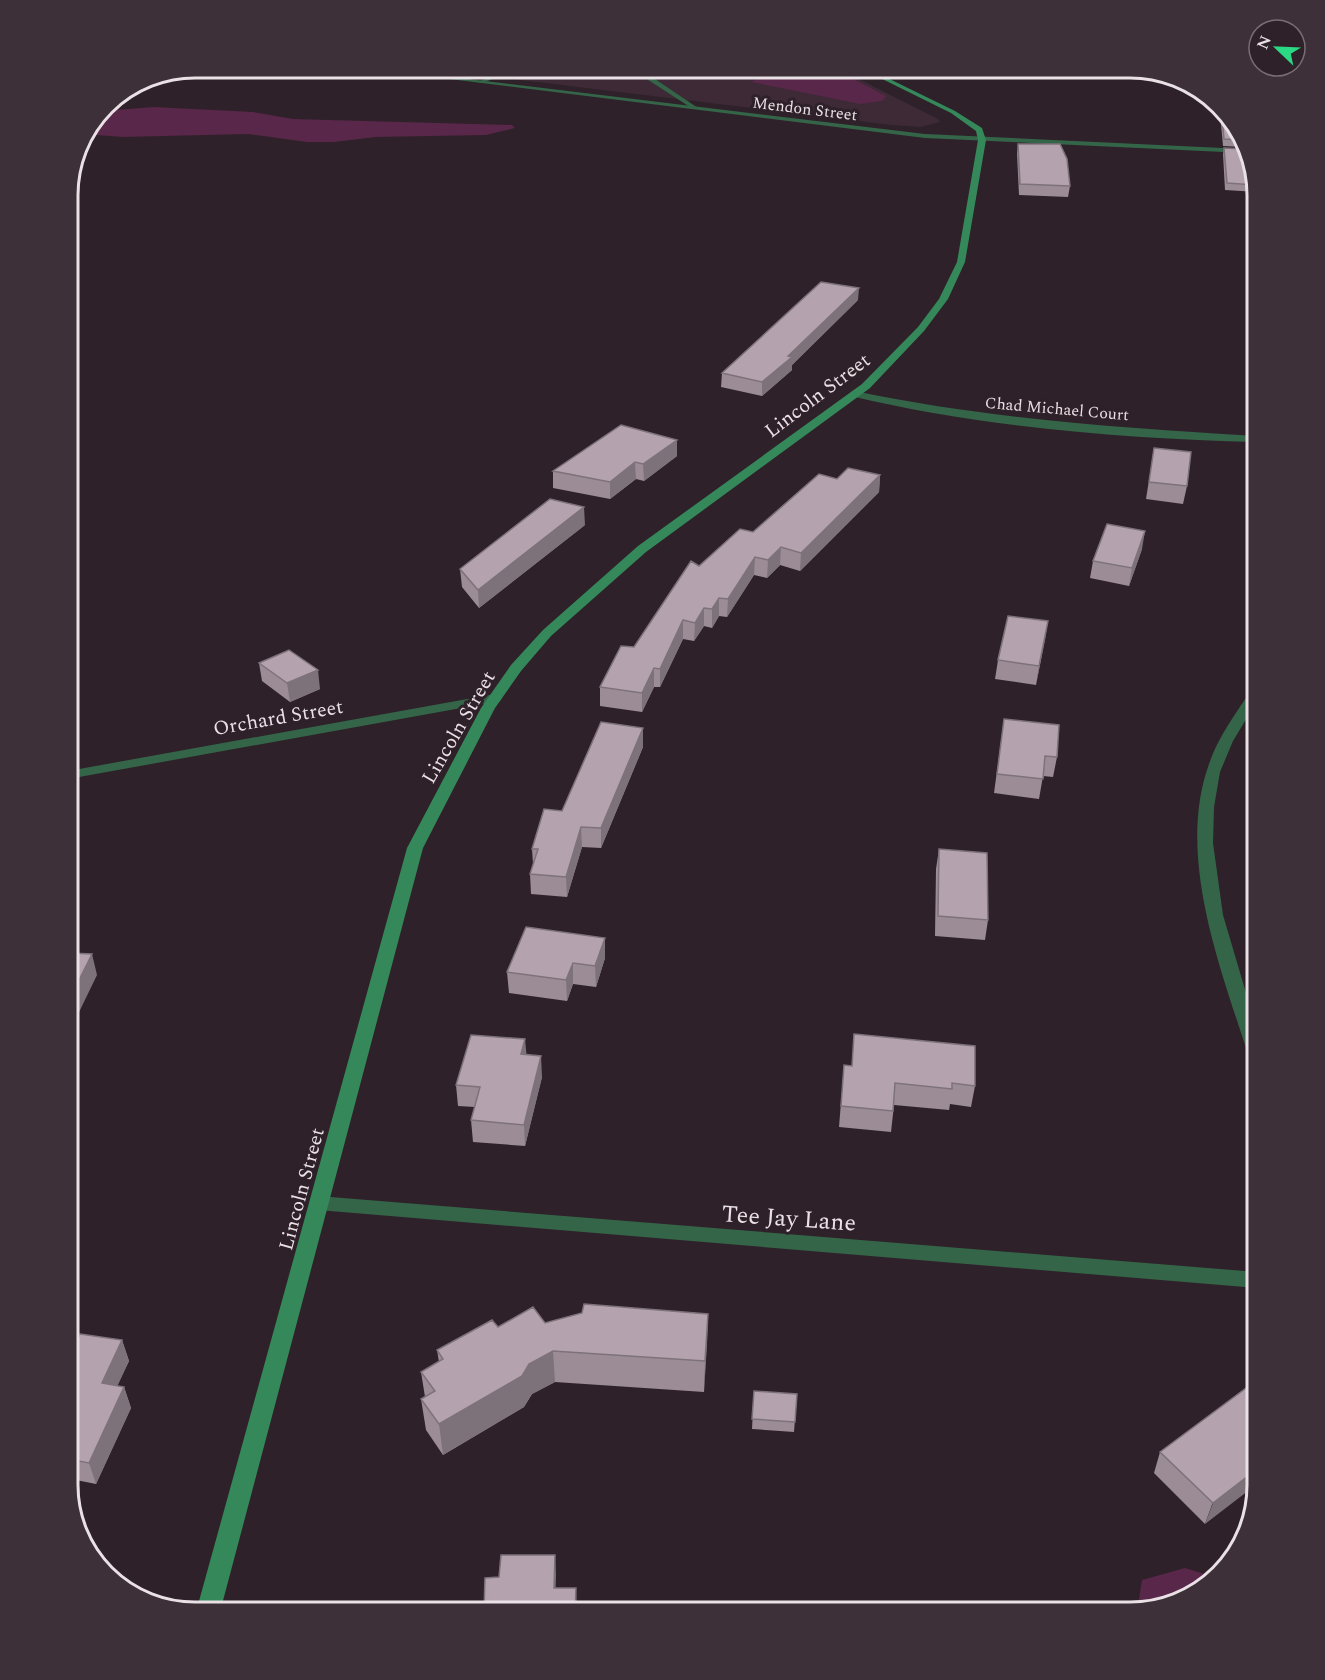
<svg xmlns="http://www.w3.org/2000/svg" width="1325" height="1680" font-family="Spectral,serif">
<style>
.built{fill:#3d2a36}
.green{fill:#582749}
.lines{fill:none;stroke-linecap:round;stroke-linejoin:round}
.service{fill:#346548;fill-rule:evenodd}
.minor{fill:#346548;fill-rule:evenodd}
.tertiary{fill:#346548;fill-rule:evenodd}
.secondary{fill:#35885a;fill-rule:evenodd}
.wall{fill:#9b8c96}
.shaded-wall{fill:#7e727a}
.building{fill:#b4a3ae;stroke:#7e727a;stroke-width:1.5}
.labels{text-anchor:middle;stroke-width:6;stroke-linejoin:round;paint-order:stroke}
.far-street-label{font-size:16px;fill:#eae1e6;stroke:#2e2129}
.street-label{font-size:20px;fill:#eae1e6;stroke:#2e2129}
.near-street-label{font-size:24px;fill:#eae1e6;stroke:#2e2129}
.rim{fill:none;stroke:#eae1e6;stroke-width:3}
</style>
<rect width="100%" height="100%" fill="#2e2129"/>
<path class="built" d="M 421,68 L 837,68 L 938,119 L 940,122 L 920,127 L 891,125 Z"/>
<path class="green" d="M 766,68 L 832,68 L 886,96 L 882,101 L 860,104 L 751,82 L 778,70 Z
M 154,107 L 253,112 L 293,119 L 512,125 L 515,128 L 486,135 L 376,137 L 334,142 L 307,142 L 248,134 L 123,137 L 84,134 L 102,111 Z
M 1185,1568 L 1214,1577 L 1201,1591 L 1137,1611 L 1142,1580 Z"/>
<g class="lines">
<path class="service" d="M 514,68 L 522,68 L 482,83 L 477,82 Z
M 608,68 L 643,71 L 698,108 L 693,109 L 639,74 Z"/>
<path class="minor" d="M 855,391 C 988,419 1122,428 1257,436 L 1257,442 C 1125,439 980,427 851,396 L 851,392 Z
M 1257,688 L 1257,701 L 1233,741 L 1220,772 L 1214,807 L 1213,843 L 1223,915 L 1257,1030 L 1257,1060 L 1251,1058 L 1248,1054 C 1220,967 1176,855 1209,764 C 1218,737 1236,713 1252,689 Z
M 495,694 L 502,698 L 500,701 L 68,779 L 68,771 Z
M 318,1196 L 1257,1272 L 1257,1288 L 318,1210 L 311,1208 L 309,1203 L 311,1198 Z"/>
<path class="tertiary" d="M 361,68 L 376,68 L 925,134 L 1244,149 L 1245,153 L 925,138 Z"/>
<path class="secondary" d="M 860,68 L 867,68 L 955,111 L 982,128 L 986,140 L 965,262 L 948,299 L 924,331 L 870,388 L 646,552 L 551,636 L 521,671 L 495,708 L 423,848 L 220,1612 L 196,1612 L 407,848 L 481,708 L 511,665 L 543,630 L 638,546 L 862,384 L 918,327 L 939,299 L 957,262 L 978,140 L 976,131 L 951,113 Z"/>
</g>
<path class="wall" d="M 1222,117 L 1236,124 L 1243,147 L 1223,146 L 1221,124 Z
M 1018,144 L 1070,186 L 1068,197 L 1019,195 L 1017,154 Z
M 1224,148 L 1244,149 L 1257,192 L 1225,190 L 1223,154 Z
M 858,300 L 792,365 L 792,370 L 762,396 L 721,387 L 722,373 Z
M 677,440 L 677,456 L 644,481 L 636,479 L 610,499 L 553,488 L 553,471 Z
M 1154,448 L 1187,486 L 1183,504 L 1146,499 Z
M 880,475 L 879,492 L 800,571 L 780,565 L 767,578 L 754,575 L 727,617 L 719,616 L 712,628 L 704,626 L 694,641 L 683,639 L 660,687 L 654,687 L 642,712 L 600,706 L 600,687 L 634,647 L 699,566 L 837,479 Z
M 585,525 L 479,608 L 462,587 L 460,569 Z
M 1142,549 L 1129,586 L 1090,578 L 1093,561 Z
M 1048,621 L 1036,685 L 995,679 L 998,660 Z
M 259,663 L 320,689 L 290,702 L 262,681 Z
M 1004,719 L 1057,757 L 1053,777 L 1043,776 L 1039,799 L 994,793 Z
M 643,728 L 643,747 L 601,848 L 582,847 L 567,897 L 531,894 L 530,874 L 533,864 L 532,849 L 562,811 Z
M 939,849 L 988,920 L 985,940 L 935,936 L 936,869 Z
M 605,938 L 605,958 L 596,987 L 573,984 L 567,1001 L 509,993 L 507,972 Z
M 526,1055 L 542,1077 L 525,1146 L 473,1142 L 471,1120 L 475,1107 L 458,1106 L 456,1085 Z
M 844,1065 L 975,1086 L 971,1107 L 950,1104 L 949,1110 L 894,1105 L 891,1132 L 839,1127 Z
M 708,1314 L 704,1392 L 555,1382 L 532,1394 L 524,1407 L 443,1455 L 426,1430 L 421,1399 L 425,1397 L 421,1372 L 439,1362 L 437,1350 L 498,1327 L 545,1323 Z
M 122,1340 L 129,1361 L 117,1386 L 124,1387 L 131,1408 L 96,1484 L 71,1479 L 68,1485 L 68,1358 Z
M 1257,1380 L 1205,1524 L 1154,1473 L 1160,1452 Z
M 754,1391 L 797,1394 L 794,1432 L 752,1429 Z"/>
<path class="shaded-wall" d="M 859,288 L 858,300 L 792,365 L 792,370 L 762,396 L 762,382 L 788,356 Z
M 677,440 L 677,456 L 644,481 L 643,464 Z
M 635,462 L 636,479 L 610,499 L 610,482 Z
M 880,475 L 879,492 L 800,571 L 801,553 Z
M 584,507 L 585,525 L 479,608 L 478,590 Z
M 1145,531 L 1142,549 L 1129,586 L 1132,568 Z
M 781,547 L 780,565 L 767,578 L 768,560 Z
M 755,557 L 754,575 L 727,617 L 728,599 Z
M 719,598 L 719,616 L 712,628 L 712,609 Z
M 704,608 L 704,626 L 694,641 L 695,623 Z
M 683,620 L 683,639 L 660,687 L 660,669 Z
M 1048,621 L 1045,640 L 1036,685 L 1039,666 Z
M 654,668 L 654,687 L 642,712 L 642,693 Z
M 318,670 L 320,689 L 290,702 L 287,683 Z
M 643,728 L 643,747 L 601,848 L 601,828 Z
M 581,827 L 582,847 L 567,897 L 566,877 Z
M 605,938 L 605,958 L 596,987 L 595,966 Z
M 92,954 L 97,975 L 68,1035 L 68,1002 Z
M 573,963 L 573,984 L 567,1001 L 566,980 Z
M 525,1039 L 527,1060 L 521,1054 Z
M 541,1056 L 542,1077 L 525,1146 L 524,1125 Z
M 708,1314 L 707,1345 L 704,1392 L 705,1361 Z
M 122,1340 L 129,1361 L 109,1404 L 102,1383 Z
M 553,1351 L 555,1382 L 532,1394 L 524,1407 L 443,1455 L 439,1424 L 529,1364 Z
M 124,1387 L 131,1408 L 96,1484 L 89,1463 Z
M 1257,1469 L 1257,1484 L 1205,1524 L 1213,1503 Z
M 68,1470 L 71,1479 L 68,1486 Z
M 555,1555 L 556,1575 L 555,1609 L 554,1588 Z
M 576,1588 L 577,1612 L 575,1612 Z"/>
<path class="building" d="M 1222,117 L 1229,118 L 1236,124 L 1241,140 L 1224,139 Z
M 1018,144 L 1060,144 L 1067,159 L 1070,186 L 1020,184 Z
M 1224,148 L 1244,149 L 1255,185 L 1227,183 Z
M 821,282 L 859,288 L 788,356 L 792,357 L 762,382 L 722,373 Z
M 621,425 L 677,440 L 643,464 L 635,462 L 610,482 L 553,471 Z
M 1154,448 L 1191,452 L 1187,486 L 1149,482 Z
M 848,468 L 880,475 L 801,553 L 781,547 L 768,560 L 755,557 L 728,599 L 719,598 L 712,609 L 704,608 L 695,623 L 683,620 L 660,669 L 654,668 L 642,693 L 600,687 L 621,646 L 634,647 L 691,561 L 699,566 L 740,529 L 753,532 L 819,474 L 837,479 Z
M 550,499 L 584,507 L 478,590 L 460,569 Z
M 1107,524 L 1145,531 L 1132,568 L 1093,561 Z
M 1008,616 L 1048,621 L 1039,666 L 998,660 Z
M 289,650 L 318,670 L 287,683 L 259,663 Z
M 1004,719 L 1059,725 L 1057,757 L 1045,756 L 1043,779 L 997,774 Z
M 601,722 L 643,728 L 601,828 L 581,827 L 566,877 L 530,874 L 538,849 L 532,849 L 544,809 L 562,811 Z
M 939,849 L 987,853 L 988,920 L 938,916 Z
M 526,927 L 605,938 L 595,966 L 573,963 L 566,980 L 507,972 Z
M 68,953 L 92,954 L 68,1002 Z
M 854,1034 L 975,1046 L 975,1086 L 952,1083 L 952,1089 L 895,1083 L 893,1111 L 841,1106 L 844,1065 L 852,1066 Z
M 471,1035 L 525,1039 L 521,1054 L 541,1056 L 524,1125 L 471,1120 L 480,1087 L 456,1085 Z
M 584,1304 L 708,1314 L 705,1361 L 553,1351 L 529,1364 L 522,1376 L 439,1424 L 421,1399 L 435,1391 L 421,1372 L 443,1359 L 437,1350 L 492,1320 L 498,1327 L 533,1307 L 545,1323 L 582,1313 Z
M 80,1334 L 122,1340 L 102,1383 L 124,1387 L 89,1463 L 68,1459 L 68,1358 Z
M 1257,1380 L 1257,1469 L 1213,1503 L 1160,1452 Z
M 754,1391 L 797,1394 L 795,1422 L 752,1419 Z
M 501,1555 L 555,1555 L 554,1588 L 576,1588 L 575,1612 L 493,1612 L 493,1611 L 484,1611 L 485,1578 L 499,1577 Z"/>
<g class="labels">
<g class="far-street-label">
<text transform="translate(805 108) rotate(7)" y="6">Mendon Street</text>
<text transform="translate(1057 408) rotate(5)" y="6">Chad Michael Court</text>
</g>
<g class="street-label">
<text transform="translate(817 395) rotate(-37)" y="7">Lincoln Street</text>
<text transform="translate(278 717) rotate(-10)" y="7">Orchard Street</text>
<text transform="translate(458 727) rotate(-60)" y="7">Lincoln Street</text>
<text transform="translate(301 1189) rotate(-75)" y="7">Lincoln Street</text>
</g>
<g class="near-street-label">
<text transform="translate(789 1218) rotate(4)" y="8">Tee Jay Lane</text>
</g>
</g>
<path d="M0 0H1325V1680H0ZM195 78H1130A117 117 0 0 1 1247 195V1485A117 117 0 0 1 1130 1602H195A117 117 0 0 1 78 1485V195A117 117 0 0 1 195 78Z" fill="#3d3038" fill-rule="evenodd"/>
<path class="rim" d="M195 78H1130A117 117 0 0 1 1247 195V1485A117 117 0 0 1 1130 1602H195A117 117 0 0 1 78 1485V195A117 117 0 0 1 195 78Z"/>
<g transform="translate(1277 48) rotate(293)"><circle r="28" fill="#2e2129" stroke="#796e75" stroke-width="1.5"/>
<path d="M0-4.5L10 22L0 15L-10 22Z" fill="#2bd884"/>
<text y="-9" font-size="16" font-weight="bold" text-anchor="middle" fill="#eae1e6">N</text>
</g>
</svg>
